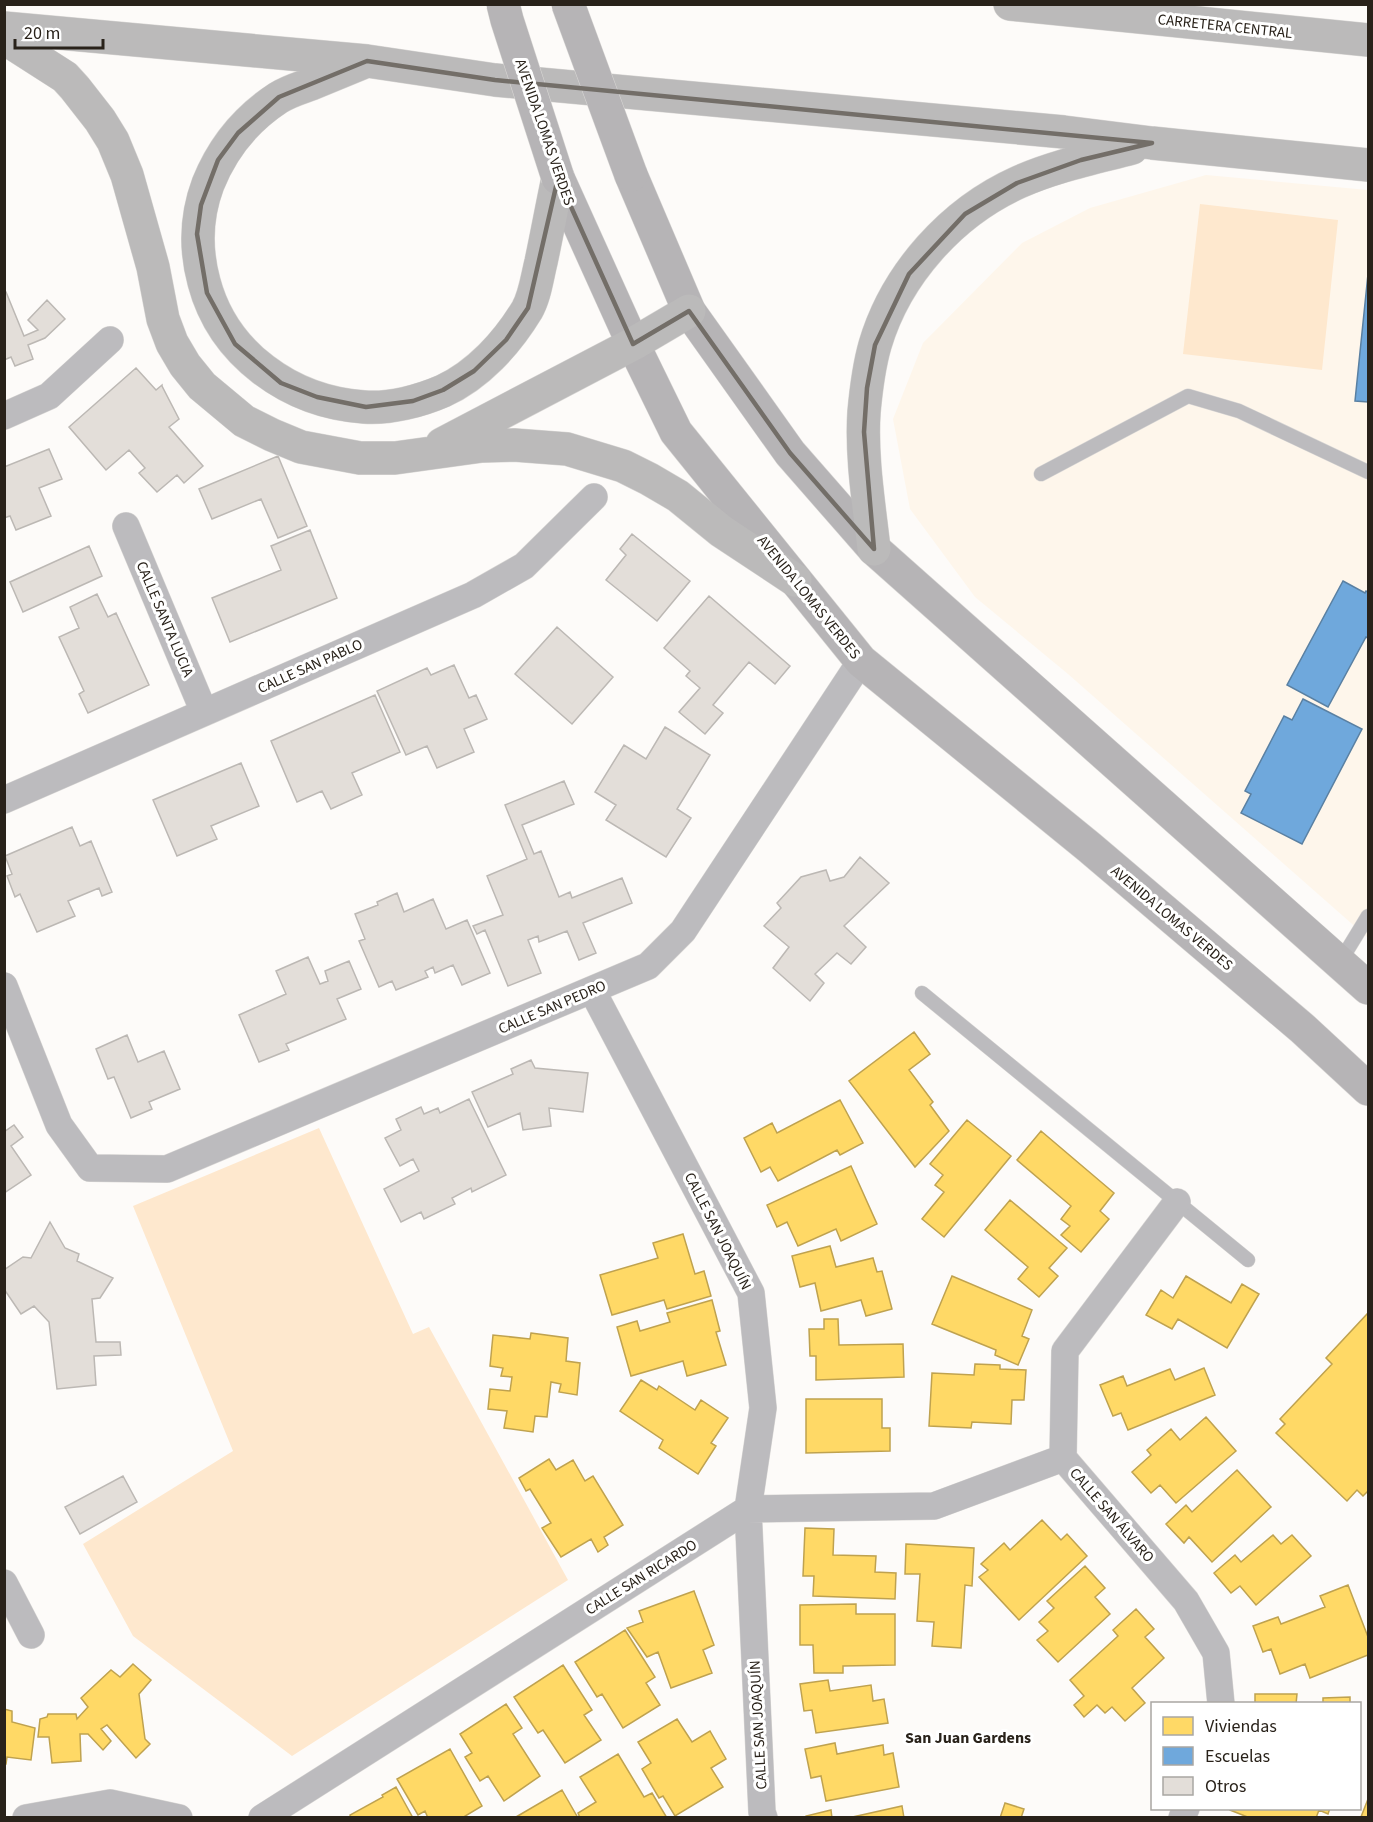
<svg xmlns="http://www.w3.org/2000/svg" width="1373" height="1822" font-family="'Source Sans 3',sans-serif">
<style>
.built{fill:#fef6eb}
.green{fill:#fee8ce}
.homes{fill:#ffd966;stroke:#bfa24f;stroke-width:1.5}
.schools{fill:#6fa8dc;stroke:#5a80a2;stroke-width:1.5}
.building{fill:#e3ded9;stroke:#bcb8b4;stroke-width:1.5}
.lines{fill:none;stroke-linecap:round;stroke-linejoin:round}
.lane-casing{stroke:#dad8d6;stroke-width:15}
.street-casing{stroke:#dad8d6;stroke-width:28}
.primary-casing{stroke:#dad8d6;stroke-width:34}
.highway-casing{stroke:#dad8d6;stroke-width:34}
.lane{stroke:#bcbbbe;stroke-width:14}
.street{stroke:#bcbbbe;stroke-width:27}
.primary{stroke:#b6b4b6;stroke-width:33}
.highway{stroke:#bbbaba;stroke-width:33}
.primary-bridge-casing{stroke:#dad8d6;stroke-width:34;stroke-linecap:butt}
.primary-bridge{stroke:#b6b4b6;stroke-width:33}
.marked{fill:none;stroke:#736e68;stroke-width:4.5;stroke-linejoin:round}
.labels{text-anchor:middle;stroke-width:6;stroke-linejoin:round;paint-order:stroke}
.street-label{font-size:15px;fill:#29221a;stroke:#fff}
.neighbourhood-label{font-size:16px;font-weight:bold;fill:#29221a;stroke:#fff}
</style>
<rect width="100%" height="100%" fill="#fdfbf9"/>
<path class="built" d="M 1206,175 L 1368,190 L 1368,938 L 1068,674 L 975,597 L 910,509 L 893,419 L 923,343 L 1022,243 L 1090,208 Z"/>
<path class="green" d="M 1200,204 L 1338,220 L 1322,370 L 1183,354 Z
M 319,1128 L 413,1334 L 429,1327 L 568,1580 L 292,1756 L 133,1636 L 83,1544 L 233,1451 L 133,1206 Z"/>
<path class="homes" d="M 914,1032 L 930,1054 L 909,1070 L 933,1102 L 930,1105 L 949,1131 L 915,1167 L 849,1081 Z
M 840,1100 L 863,1143 L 840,1155 L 837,1150 L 778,1181 L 770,1167 L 761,1172 L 744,1138 L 772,1123 L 777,1133 Z
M 967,1120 L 1011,1156 L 944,1237 L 922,1219 L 944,1192 L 935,1185 L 943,1175 L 930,1164 Z
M 1041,1131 L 1114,1193 L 1100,1211 L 1109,1219 L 1081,1252 L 1061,1235 L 1070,1226 L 1061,1219 L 1071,1206 L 1017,1160 Z
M 851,1166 L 877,1224 L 841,1241 L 836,1229 L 798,1246 L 787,1222 L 777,1227 L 767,1205 Z
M 1010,1200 L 1067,1248 L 1049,1268 L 1058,1276 L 1039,1297 L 1018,1279 L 1028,1267 L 985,1230 Z
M 683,1234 L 695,1274 L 704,1271 L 711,1296 L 667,1309 L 664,1300 L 612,1315 L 600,1275 L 658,1258 L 653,1243 Z
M 830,1246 L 836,1267 L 873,1258 L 877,1272 L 882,1271 L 892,1309 L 866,1316 L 861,1300 L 821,1311 L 815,1283 L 800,1287 L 792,1256 Z
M 952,1276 L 1032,1310 L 1022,1336 L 1029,1339 L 1018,1365 L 995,1355 L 996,1350 L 932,1324 Z
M 1186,1276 L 1231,1303 L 1242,1284 L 1259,1294 L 1227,1348 L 1178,1319 L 1172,1329 L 1146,1315 L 1161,1290 L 1173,1298 Z
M 712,1300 L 720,1331 L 716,1332 L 726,1365 L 687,1376 L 683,1361 L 631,1376 L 617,1327 L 637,1321 L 640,1331 L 670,1322 L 667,1313 Z
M 1368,1313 L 1368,1491 L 1363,1496 L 1357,1490 L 1347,1501 L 1276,1433 L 1285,1424 L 1280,1419 L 1332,1364 L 1326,1358 Z
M 824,1319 L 838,1319 L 839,1345 L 903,1344 L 904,1377 L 816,1380 L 816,1356 L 810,1356 L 809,1329 L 824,1329 Z
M 531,1333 L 568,1338 L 566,1361 L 580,1363 L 577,1395 L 559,1392 L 561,1384 L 551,1382 L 547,1417 L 535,1416 L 533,1432 L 504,1428 L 507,1411 L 488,1409 L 490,1389 L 510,1391 L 512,1377 L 501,1376 L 503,1368 L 490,1366 L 493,1335 L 530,1339 Z
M 975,1364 L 1000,1365 L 1000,1369 L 1026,1370 L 1024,1400 L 1012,1400 L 1011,1424 L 972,1422 L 971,1428 L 929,1426 L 932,1373 L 974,1375 Z
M 1204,1368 L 1215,1395 L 1128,1430 L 1121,1413 L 1113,1416 L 1100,1385 L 1123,1376 L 1127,1386 L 1170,1369 L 1175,1380 Z
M 641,1380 L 657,1390 L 659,1386 L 695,1410 L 701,1400 L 728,1418 L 711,1443 L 716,1446 L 698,1474 L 659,1448 L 663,1440 L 620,1411 Z
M 806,1399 L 882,1399 L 882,1428 L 890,1428 L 890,1451 L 806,1453 Z
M 1206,1417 L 1236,1451 L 1176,1503 L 1160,1485 L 1151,1493 L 1132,1472 L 1151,1455 L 1147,1450 L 1171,1429 L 1180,1440 Z
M 549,1459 L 556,1470 L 573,1460 L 585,1481 L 593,1476 L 623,1525 L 604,1537 L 608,1545 L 598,1552 L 591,1539 L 561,1557 L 542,1528 L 551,1523 L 530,1489 L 526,1491 L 519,1478 Z
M 1237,1470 L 1271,1507 L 1212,1562 L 1189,1537 L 1184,1543 L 1166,1524 L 1186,1505 L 1192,1512 Z
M 1042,1520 L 1061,1540 L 1067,1534 L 1087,1556 L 1019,1620 L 979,1577 L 988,1570 L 981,1564 L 1004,1543 L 1010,1550 Z
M 805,1528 L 834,1529 L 833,1555 L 876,1556 L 875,1572 L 896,1573 L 895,1599 L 813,1596 L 814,1576 L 803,1576 Z
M 1273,1535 L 1281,1544 L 1292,1535 L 1311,1556 L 1256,1605 L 1240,1586 L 1231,1593 L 1214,1573 L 1235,1555 L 1241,1562 Z
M 906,1544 L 974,1548 L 972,1586 L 965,1585 L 961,1648 L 932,1646 L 934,1622 L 917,1621 L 920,1574 L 905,1574 Z
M 1085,1566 L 1105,1588 L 1095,1597 L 1110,1614 L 1058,1662 L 1037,1640 L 1048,1631 L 1039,1622 L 1054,1608 L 1047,1601 Z
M 1348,1585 L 1368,1637 L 1368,1655 L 1310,1678 L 1305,1664 L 1280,1674 L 1271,1649 L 1263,1652 L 1253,1626 L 1278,1617 L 1281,1624 L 1325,1607 L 1320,1596 Z
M 694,1591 L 714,1645 L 703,1650 L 712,1673 L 671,1688 L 658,1652 L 647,1657 L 627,1628 L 643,1622 L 639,1611 Z
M 856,1604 L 856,1614 L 895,1614 L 895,1665 L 843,1666 L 843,1673 L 814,1673 L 813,1645 L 800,1645 L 800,1605 Z
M 1136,1609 L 1154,1629 L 1145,1637 L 1164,1658 L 1132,1688 L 1145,1703 L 1125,1721 L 1112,1707 L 1105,1713 L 1097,1705 L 1084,1717 L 1074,1705 L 1084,1696 L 1070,1680 L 1118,1636 L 1113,1630 Z
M 625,1630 L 655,1677 L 646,1683 L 660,1705 L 623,1728 L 602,1694 L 597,1697 L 575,1662 Z
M 133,1664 L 151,1680 L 139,1694 L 145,1739 L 150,1744 L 136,1758 L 107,1725 L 101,1729 L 111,1741 L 103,1750 L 88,1734 L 80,1734 L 81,1761 L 52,1763 L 49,1737 L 38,1737 L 40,1719 L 47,1717 L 48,1714 L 76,1714 L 77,1719 L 88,1707 L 81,1698 L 111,1670 L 120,1677 Z
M 563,1665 L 592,1710 L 584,1715 L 601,1740 L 565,1763 L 543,1730 L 538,1733 L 514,1697 Z
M 828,1680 L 830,1691 L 871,1685 L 873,1701 L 884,1699 L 888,1723 L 816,1733 L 812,1710 L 804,1711 L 800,1684 Z
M 1255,1694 L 1297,1694 L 1296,1704 L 1255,1704 Z
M 1350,1697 L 1350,1704 L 1323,1704 L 1323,1698 Z
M 506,1704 L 522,1728 L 513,1734 L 540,1776 L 504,1801 L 488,1776 L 480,1781 L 465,1757 L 472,1753 L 460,1734 Z
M 4,1709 L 12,1711 L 12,1722 L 35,1728 L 31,1760 L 7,1757 L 6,1764 L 4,1764 Z
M 677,1719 L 692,1742 L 710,1731 L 726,1759 L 711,1768 L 723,1787 L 675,1816 L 663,1796 L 659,1798 L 642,1769 L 651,1763 L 638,1742 Z
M 835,1743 L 837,1754 L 883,1745 L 884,1755 L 893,1753 L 899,1787 L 826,1801 L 821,1776 L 811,1778 L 805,1749 Z
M 450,1749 L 482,1806 L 462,1818 L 428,1818 L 425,1811 L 418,1815 L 397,1779 Z
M 618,1754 L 644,1797 L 652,1793 L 667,1818 L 580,1818 L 578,1813 L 596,1802 L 580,1777 Z
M 396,1787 L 413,1818 L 351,1818 L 350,1815 L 383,1797 L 382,1795 Z
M 562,1790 L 578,1818 L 517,1818 L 516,1817 Z
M 1368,1799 L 1368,1818 L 1363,1818 L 1361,1817 Z
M 1005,1803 L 1024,1809 L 1021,1818 L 1000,1818 Z
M 902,1806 L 904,1818 L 848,1818 Z
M 1231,1808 L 1330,1808 L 1328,1814 L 1319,1810 L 1316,1818 L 1250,1818 L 1230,1810 Z
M 831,1810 L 832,1818 L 806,1818 L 806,1816 Z"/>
<path class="schools" d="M 1368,274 L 1368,402 L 1355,401 Z
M 1343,581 L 1365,593 L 1366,591 L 1368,592 L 1368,638 L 1366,637 L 1328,707 L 1287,685 Z
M 1303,699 L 1362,729 L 1302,844 L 1241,813 L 1251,794 L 1245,791 L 1284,716 L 1292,720 Z"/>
<path class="building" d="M 4,292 L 6,292 L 24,336 L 38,330 L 28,320 L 47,300 L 65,319 L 45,338 L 28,345 L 33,359 L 15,366 L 11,357 L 4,360 Z
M 136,368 L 156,390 L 162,385 L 162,386 L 179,419 L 169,427 L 203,466 L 184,483 L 177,475 L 157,492 L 139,473 L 145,468 L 129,450 L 106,470 L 69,427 Z
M 49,449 L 62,479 L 39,488 L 51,516 L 16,530 L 10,516 L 4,518 L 4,467 Z
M 278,456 L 307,526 L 278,538 L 261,499 L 212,519 L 199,489 Z
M 310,530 L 337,598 L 230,642 L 212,598 L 281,570 L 271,546 Z
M 632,534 L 690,581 L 657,621 L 606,580 L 626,555 L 620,549 Z
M 89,546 L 102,576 L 23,612 L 10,582 Z
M 97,594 L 108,617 L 116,613 L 149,685 L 88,713 L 79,694 L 84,691 L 59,637 L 79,628 L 70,607 Z
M 709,596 L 790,666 L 775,684 L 749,662 L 713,705 L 723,713 L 705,734 L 679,712 L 700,688 L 686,676 L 690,671 L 664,648 Z
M 557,627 L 613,677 L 572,724 L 515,674 Z
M 454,665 L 469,698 L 476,695 L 487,719 L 464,729 L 474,752 L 437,768 L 427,746 L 406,755 L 377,691 L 427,668 L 431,675 Z
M 375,695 L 400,752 L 352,773 L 362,795 L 331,809 L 322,791 L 297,802 L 271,741 Z
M 665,727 L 710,755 L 677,809 L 691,818 L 666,857 L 606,820 L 616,805 L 595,792 L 624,745 L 646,759 Z
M 241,763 L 259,806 L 211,826 L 217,839 L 177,856 L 153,800 Z
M 564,781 L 574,804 L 522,825 L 534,854 L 541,851 L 559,897 L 570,892 L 572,898 L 622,878 L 632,903 L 583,923 L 596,953 L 579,960 L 567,931 L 539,942 L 538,936 L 528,940 L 541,973 L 508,986 L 485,930 L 477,934 L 473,926 L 503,915 L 487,876 L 527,859 L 505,805 Z
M 72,827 L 80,846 L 91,841 L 112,892 L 102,896 L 99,888 L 68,901 L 75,916 L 37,932 L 20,894 L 15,897 L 7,876 L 12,874 L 5,856 Z
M 860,857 L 889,883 L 844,926 L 866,947 L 851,964 L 837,953 L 815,974 L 824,983 L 810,1001 L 773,968 L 789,947 L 764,926 L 781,908 L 777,903 L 801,877 L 826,870 L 830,881 L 844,877 Z
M 397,893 L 404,912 L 433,899 L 446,929 L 467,920 L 490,973 L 462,985 L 453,965 L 435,973 L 433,967 L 425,971 L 428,977 L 396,990 L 392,981 L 379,987 L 359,941 L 365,939 L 355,914 L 378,905 L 377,902 Z
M 308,957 L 320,984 L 328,981 L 325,971 L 349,961 L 361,989 L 337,999 L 346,1019 L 286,1044 L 289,1050 L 259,1062 L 239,1015 L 286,994 L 276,971 Z
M 127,1035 L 138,1062 L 164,1051 L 180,1089 L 149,1102 L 152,1109 L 131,1118 L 114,1077 L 108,1079 L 96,1049 Z
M 531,1060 L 535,1068 L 588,1073 L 583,1112 L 549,1108 L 551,1126 L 523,1130 L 520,1113 L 488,1127 L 472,1092 L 513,1074 L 511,1069 Z
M 469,1099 L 506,1175 L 472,1192 L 471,1188 L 452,1198 L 455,1204 L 424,1219 L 421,1212 L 401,1222 L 384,1189 L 419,1171 L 413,1159 L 400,1166 L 385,1138 L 401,1130 L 396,1119 L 421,1107 L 424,1114 L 438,1108 L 440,1113 Z
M 14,1125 L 23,1137 L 11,1146 L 31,1175 L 4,1193 L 4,1132 Z
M 50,1222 L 65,1248 L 79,1254 L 77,1261 L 113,1278 L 100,1298 L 92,1299 L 96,1342 L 120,1342 L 121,1355 L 94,1356 L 96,1385 L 57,1389 L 49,1322 L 34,1306 L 21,1314 L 4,1289 L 4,1270 L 23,1257 L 31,1258 Z
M 123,1476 L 137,1502 L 80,1534 L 65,1507 Z"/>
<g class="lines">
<defs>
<path id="lane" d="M 1041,474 L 1188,396 L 1239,411 L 1368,472
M 1340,962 L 1368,916
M 922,993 L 1248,1260"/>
<path id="street" d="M 4,416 L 49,396 L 110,340
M 126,526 L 204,712
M 4,800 L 473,595 L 524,566 L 594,497
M 4,986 L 59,1125 L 90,1168 L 167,1169 L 648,966 L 683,931 L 861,661
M 592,990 L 751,1293 L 763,1408 L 748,1509 L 762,1812 L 764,1818
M 1177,1202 L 1065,1351 L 1063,1458 L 1186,1601 L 1216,1653 L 1221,1704
M 4,1583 L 31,1635
M 26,1818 L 110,1803 L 179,1818
M 262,1818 L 748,1509 L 934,1506 L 1063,1458
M 1182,1818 L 1186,1808"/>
<path id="primary" d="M 631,175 L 689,311 L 790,453 L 874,549 L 1368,988
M 558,178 L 633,344 L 676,432 L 861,661 L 1089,847 L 1302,1028 L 1368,1089"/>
<path id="highway" d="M 1010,4 L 1368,40
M 4,28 L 367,61 L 495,80 L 1064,132 L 1152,143 L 1368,165
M 4,38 L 65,77 L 75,88 L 100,120 L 113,141 L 127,175 L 153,267 L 163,319 L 172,343 L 185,365 L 202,386 L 244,421 L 272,435 L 301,447 L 360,458 L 395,458 L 482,446 L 514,445 L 567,449 L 623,466 L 649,479 L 678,496 L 721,531 L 795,580
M 362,63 C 345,70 328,77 311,84 C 300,88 289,91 278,98 C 246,119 222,149 208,184 C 196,216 195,249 204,282 C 223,354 290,402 364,407 C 390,409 420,401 443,391 C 478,375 507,343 527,310 C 535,296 537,278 541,262 C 547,234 552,206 558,178
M 442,444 L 633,344 L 689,311
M 874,549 C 869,504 861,457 864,412 C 866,390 869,366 875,345 C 896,274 952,212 1019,182 C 1055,166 1094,158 1132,148"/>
</defs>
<use href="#lane" class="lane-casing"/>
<use href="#street" class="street-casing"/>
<use href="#primary" class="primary-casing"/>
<use href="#highway" class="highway-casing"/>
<use href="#lane" class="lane"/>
<use href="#street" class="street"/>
<use href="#primary" class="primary"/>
<use href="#highway" class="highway"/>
<defs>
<path id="primary-bridge" d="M 503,4 L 507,20 L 558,178
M 568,4 L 631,175"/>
</defs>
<use href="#primary-bridge" class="primary-bridge-casing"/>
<use href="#primary-bridge" class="primary-bridge"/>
</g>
<path class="marked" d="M 367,61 L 495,80 L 1152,143 L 1081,160 L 1017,183 L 965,214 L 909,274 L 875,345 L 867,388 L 864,432 L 874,549 L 790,453 L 689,311 L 633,344 L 558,178 L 528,308 L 506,340 L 474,371 L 443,390 L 413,401 L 366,407 L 317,397 L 281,383 L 235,344 L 207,293 L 197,234 L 201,205 L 218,160 L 238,133 L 279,97 Z"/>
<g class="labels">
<g class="street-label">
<text transform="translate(1225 26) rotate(6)" y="5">CARRETERA CENTRAL</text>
<text transform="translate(545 132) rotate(71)" y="5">AVENIDA LOMAS VERDES</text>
<text transform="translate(809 597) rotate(51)" y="5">AVENIDA LOMAS VERDES</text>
<text transform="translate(165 619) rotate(67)" y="5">CALLE SANTA LUCIA</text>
<text transform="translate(310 666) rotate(-24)" y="5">CALLE SAN PABLO</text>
<text transform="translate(1172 918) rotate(40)" y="5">AVENIDA LOMAS VERDES</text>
<text transform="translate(552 1007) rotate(-23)" y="5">CALLE SAN PEDRO</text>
<text transform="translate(718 1231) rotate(63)" y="5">CALLE SAN JOAQUÍN</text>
<text transform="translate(1112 1515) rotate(49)" y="5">CALLE SAN ÁLVARO</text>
<text transform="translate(641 1577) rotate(-32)" y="5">CALLE SAN RICARDO</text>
<text transform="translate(758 1725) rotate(-93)" y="5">CALLE SAN JOAQUÍN</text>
</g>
<g class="neighbourhood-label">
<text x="968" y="1743">San Juan Gardens</text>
</g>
</g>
<rect width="1373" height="1822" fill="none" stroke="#29221a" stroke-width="12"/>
<rect x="1151" y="1702" width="210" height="108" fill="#ffffff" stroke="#a9a7a3" stroke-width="1.5"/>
<rect x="1163" y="1717" width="30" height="18" fill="#ffd966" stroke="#a9a7a3" stroke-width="1.5"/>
<text x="1205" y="1732" font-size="18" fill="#29221a">Viviendas</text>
<rect x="1163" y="1747" width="30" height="18" fill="#6fa8dc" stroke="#a9a7a3" stroke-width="1.5"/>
<text x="1205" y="1762" font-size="18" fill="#29221a">Escuelas</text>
<rect x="1163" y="1777" width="30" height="18" fill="#e3ded9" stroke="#a9a7a3" stroke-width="1.5"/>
<text x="1205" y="1792" font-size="18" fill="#29221a">Otros</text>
<path d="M15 39v9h88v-9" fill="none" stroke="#29221a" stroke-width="3"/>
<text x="24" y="39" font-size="18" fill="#29221a" stroke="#ffffff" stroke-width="4.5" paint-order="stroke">20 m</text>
</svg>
